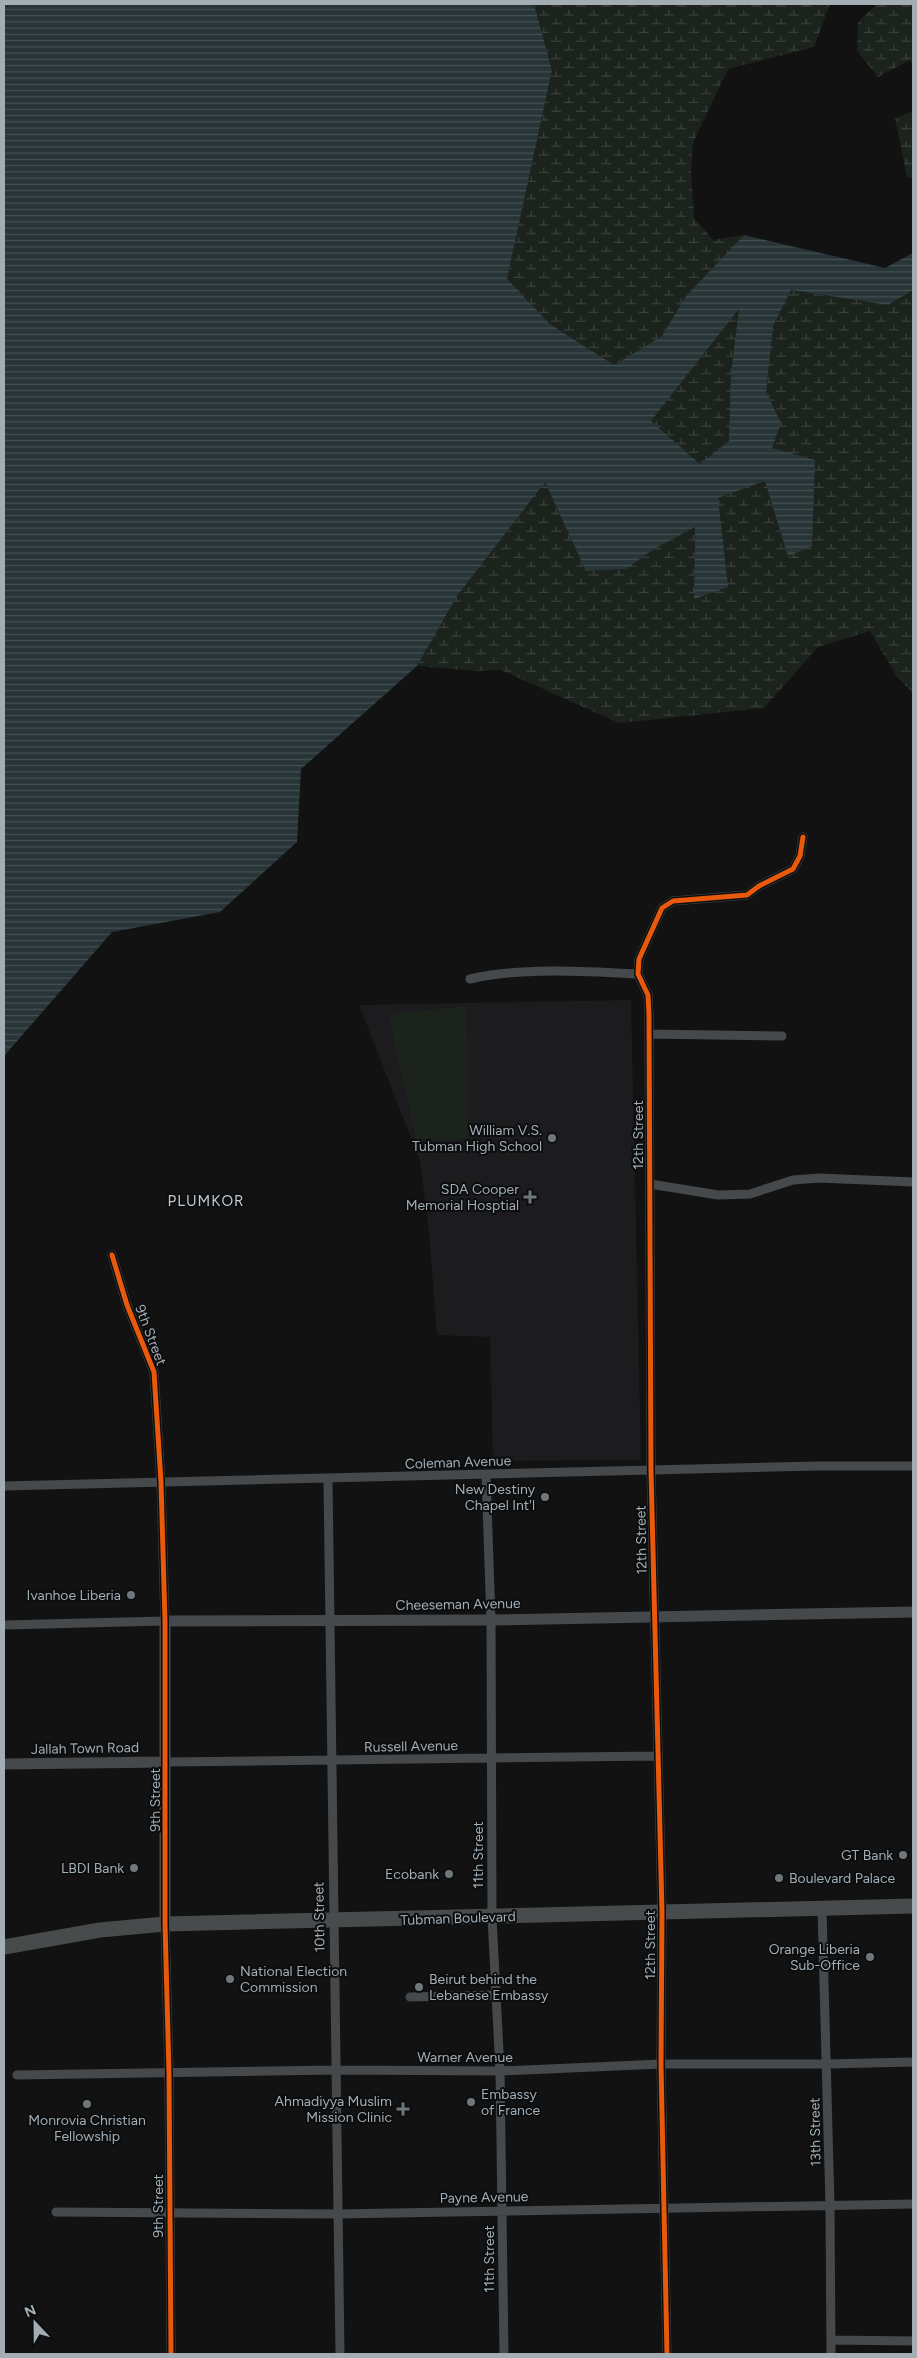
<svg xmlns="http://www.w3.org/2000/svg" width="917" height="2358" font-family="Figtree,sans-serif">
<style>
.built{fill:#1c1c1e}
.wetland{fill:url(#wetland-marsh)}
.pitch{fill:#1c231c}
.water{fill:url(#water-rules);fill-rule:evenodd}
.lines{fill:none;stroke-linecap:round;stroke-linejoin:round}
.minor{stroke:#46494b;stroke-width:9}
.tertiary{stroke:#46494b;stroke-width:11}
.trunk{stroke:#484b4c;stroke-width:15}
.cycleway-casing{stroke:#0c0d0e;stroke-width:8}
.cycleway{stroke:#e8590c;stroke-width:5}
.poi-dot{fill:#70777b;stroke:#0c0d0e;stroke-width:2}
.labels{text-anchor:middle;stroke-width:4;stroke-linejoin:round;paint-order:stroke}
.poi-label{font-size:14px;fill:#a2adb4;stroke:#0c0d0e;text-anchor:end}
.street-label{font-size:14px;fill:#a2adb4;stroke:#0c0d0e}
.neighbourhood-label{font-size:15px;letter-spacing:1px;fill:#c3cad0;stroke:#0c0d0e}
</style>
<defs>
<pattern id="wetland-marsh" width="20" height="14" patternUnits="userSpaceOnUse" patternTransform="scale(1.25)"><rect width="20" height="14" fill="#1c231c"/><path d="M1 5h8M5 5V1M11 12h8M15 12V8" fill="none" stroke="#3a403b"/></pattern>
<pattern id="water-rules" width="6" height="5" patternUnits="userSpaceOnUse" patternTransform="scale(1.25)"><rect width="6" height="5" fill="#283538"/><path d="M0 2.5h6" fill="none" stroke="#445052"/></pattern>
</defs>
<rect width="100%" height="100%" fill="#121212"/>
<path class="built" d="M 631,1000 L 641,1460 L 493,1461 L 490,1337 L 437,1335 L 429,1232 L 420,1161 L 359,1005 Z"/>
<path class="wetland" d="M 534,4 L 830,4 L 814,47 L 728,69 L 693,143 L 691,171 L 694,218 L 713,240 L 744,235 L 686,296 L 662,336 L 614,365 L 550,324 L 507,279 L 552,70 Z
M 877,4 L 913,4 L 913,66 L 910,60 L 878,77 L 857,51 L 858,22 Z
M 913,111 L 913,179 L 907,177 L 895,118 Z
M 791,290 L 888,305 L 913,290 L 913,693 L 897,677 L 870,631 L 818,647 L 764,708 L 619,723 L 501,670 L 476,671 L 417,666 L 457,596 L 545,481 L 587,571 L 626,569 L 654,549 L 695,527 L 694,598 L 700,464 L 651,421 L 740,308 Z"/>
<path class="pitch" d="M 467,1006 L 468,1140 L 416,1139 L 388,1014 Z"/>
<path class="water" d="M 4,4 L 534,4 L 552,70 L 507,279 L 550,324 L 614,365 L 662,336 L 686,296 L 744,235 L 885,268 L 913,253 L 913,290 L 888,305 L 791,290 L 773,326 L 766,392 L 781,423 L 772,448 L 815,460 L 812,546 L 788,556 L 765,481 L 718,498 L 728,587 L 694,599 L 695,527 L 654,549 L 626,569 L 586,571 L 545,482 L 457,596 L 417,666 L 301,769 L 297,842 L 220,912 L 112,932 L 4,1056 ZM 739,309 L 731,374 L 729,441 L 700,464 L 651,421 Z"/>
<g class="lines">
<path class="minor" d="M 470,979 C 523,967 584,971 638,974
M 649,1034 L 782,1036
M 650,1184 L 718,1195 L 750,1194 L 793,1180 L 819,1178 L 913,1182
M 486,1475 L 491,1620 L 492,1917 L 500,2071 L 504,2354
M 328,1480 L 340,2354
M 4,1486 L 817,1466 L 913,1466
M 4,1625 L 165,1621 L 161,1482 L 154,1372 L 127,1305 L 112,1255
M 166,1762 L 657,1756
M 822,1909 L 830,2205 L 831,2354
M 165,1924 L 169,2073 L 171,2354
M 410,1997 L 496,1995
M 17,2075 L 336,2070 L 500,2071 L 661,2064 L 827,2064 L 913,2062
M 56,2212 L 338,2214 L 913,2204
M 831,2340 L 913,2341
M 667,2354 L 661,2064 L 662,1912 L 651,1470 L 649,1015 L 648,995 L 638,974 L 639,959 L 662,908 L 673,901 L 747,895 L 759,886 L 793,869 L 800,856 L 803,837"/>
<path class="tertiary" d="M 4,1764 L 166,1762
M 165,1924 L 165,1621 L 491,1620 L 913,1612"/>
<path class="trunk" d="M 4,1947 L 100,1930 L 165,1924 L 913,1906"/>
<defs>
<path id="cycleway" d="M 112,1255 L 127,1305 L 154,1372 L 161,1482 L 165,1621 L 165,1924 L 169,2073 L 171,2354
M 667,2354 L 661,2064 L 662,1912 L 651,1470 L 649,1015 L 648,995 L 638,974 L 639,959 L 662,908 L 673,901 L 747,895 L 759,886 L 793,869 L 800,856 L 803,837"/>
</defs>
<use href="#cycleway" class="cycleway-casing"/>
<use href="#cycleway" class="cycleway"/>
</g>
<g class="poi-dot">
<circle cx="552" cy="1138" r="5"/>
<path d="M527.5 1189.5h5v5h5v5h-5v5h-5v-5h-5v-5h5z"/>
<circle cx="545" cy="1497" r="5"/>
<circle cx="131" cy="1595" r="5"/>
<circle cx="903" cy="1855" r="5"/>
<circle cx="134" cy="1868" r="5"/>
<circle cx="449" cy="1874" r="5"/>
<circle cx="779" cy="1878" r="5"/>
<circle cx="870" cy="1957" r="5"/>
<circle cx="230" cy="1979" r="5"/>
<circle cx="419" cy="1987" r="5"/>
<circle cx="471" cy="2102" r="5"/>
<circle cx="87" cy="2104" r="5"/>
<path d="M400.5 2101.5h5v5h5v5h-5v5h-5v-5h-5v-5h5z"/>
</g>
<g class="labels">
<g class="poi-label">
<text x="542" y="1135">William V.S.<tspan x="542" dy="16">Tubman High School</tspan></text>
<text x="519" y="1194">SDA Cooper<tspan x="519" dy="16">Memorial Hosptial</tspan></text>
<text x="535" y="1494">New Destiny<tspan x="535" dy="16">Chapel Int'l</tspan></text>
<text x="121" y="1600">Ivanhoe Liberia</text>
<text x="893" y="1860">GT Bank</text>
<text x="124" y="1873">LBDI Bank</text>
<text x="439" y="1879">Ecobank</text>
<text x="789" y="1883" text-anchor="start">Boulevard Palace</text>
<text x="860" y="1954">Orange Liberia<tspan x="860" dy="16">Sub-Office</tspan></text>
<text x="240" y="1976" text-anchor="start">National Election<tspan x="240" dy="16">Commission</tspan></text>
<text x="429" y="1984" text-anchor="start">Beirut behind the<tspan x="429" dy="16">Lebanese Embassy</tspan></text>
<text x="481" y="2099" text-anchor="start">Embassy<tspan x="481" dy="16">of France</tspan></text>
<text x="392" y="2106">Ahmadiyya Muslim<tspan x="392" dy="16">Mission Clinic</tspan></text>
<text x="87" y="2125" text-anchor="middle">Monrovia Christian<tspan x="87" dy="16">Fellowship</tspan></text>
</g>
<g class="street-label">
<text transform="translate(638 1135) rotate(-90)" y="5">12th Street</text>
<text transform="translate(151 1335) rotate(69)" y="5">9th Street</text>
<text transform="translate(458 1462) rotate(-2)" y="5">Coleman Avenue</text>
<text transform="translate(641 1540) rotate(-91)" y="5">12th Street</text>
<text transform="translate(458 1604) rotate(-1)" y="5">Cheeseman Avenue</text>
<text transform="translate(411 1746) rotate(-1)" y="5">Russell Avenue</text>
<text transform="translate(85 1748) rotate(-1)" y="5">Jallah Town Road</text>
<text transform="translate(155 1800) rotate(-90)" y="5">9th Street</text>
<text transform="translate(478 1855) rotate(-90)" y="5">11th Street</text>
<text transform="translate(319 1917) rotate(-91)" y="5">10th Street</text>
<text transform="translate(458 1918) rotate(-2)" y="5">Tubman Boulevard</text>
<text transform="translate(650 1945) rotate(-90)" y="5">12th Street</text>
<text x="465" y="2062">Warner Avenue</text>
<text transform="translate(815 2132) rotate(-91)" y="5">13th Street</text>
<text transform="translate(484 2197) rotate(-1)" y="5">Payne Avenue</text>
<text transform="translate(158 2206) rotate(-90)" y="5">9th Street</text>
<text transform="translate(489 2259) rotate(-90)" y="5">11th Street</text>
</g>
<g class="neighbourhood-label">
<text x="206" y="1206">PLUMKOR</text>
</g>
</g>
<rect width="917" height="2358" fill="none" stroke="#a2adb4" stroke-width="10"/>
<g transform="translate(35 2323) rotate(338)" stroke="#0c0d0e" stroke-width="4" paint-order="stroke">
<path d="M0-4L9 19L0 12L-9 19Z" fill="#a2adb4"/>
<text y="-8" font-size="14" font-weight="bold" text-anchor="middle" fill="#a2adb4">N</text>
</g>
</svg>
